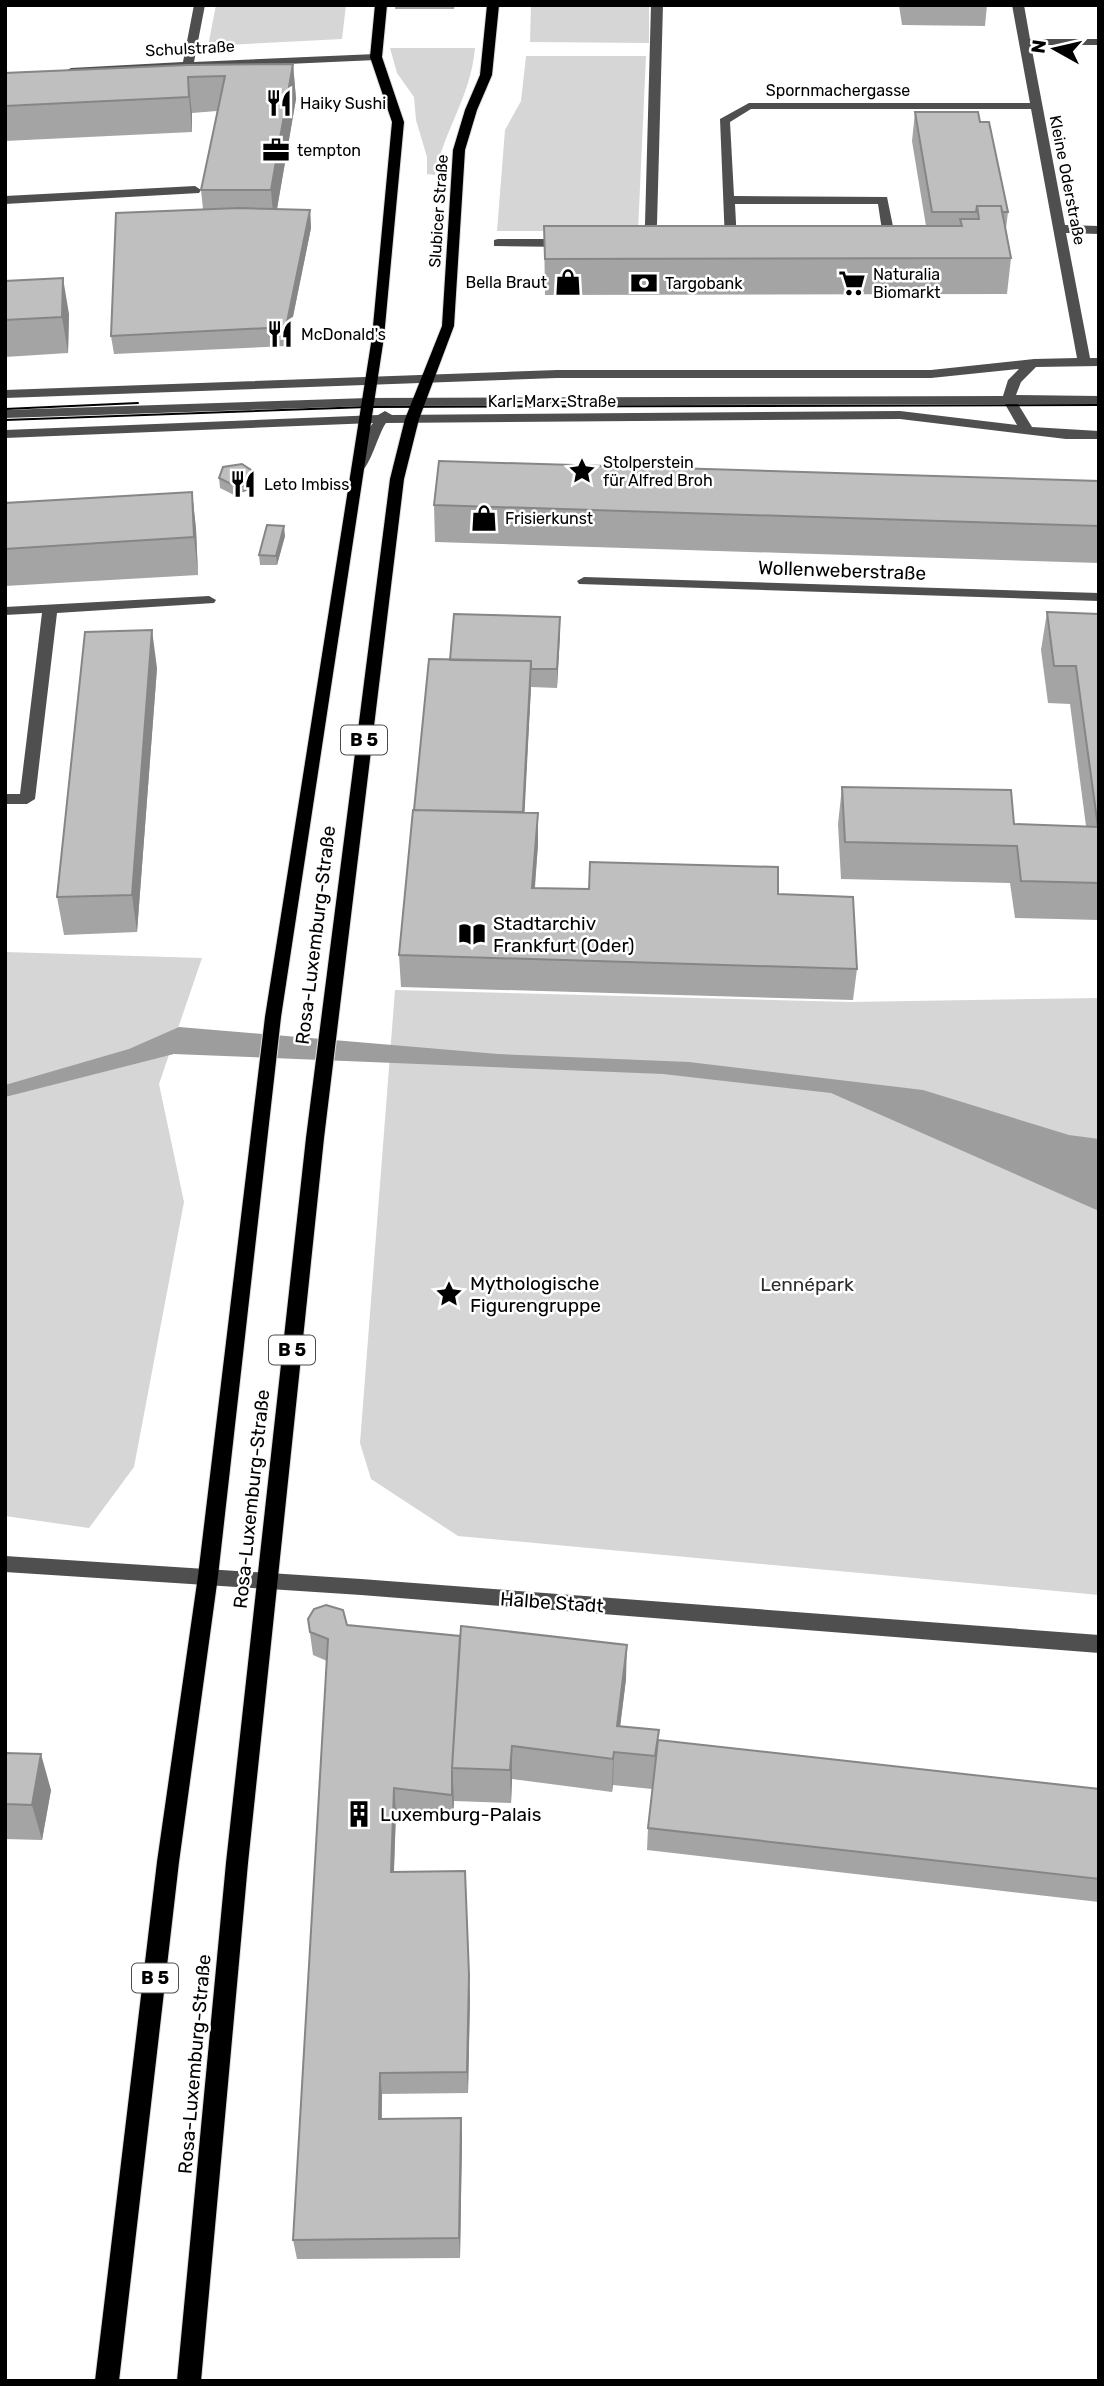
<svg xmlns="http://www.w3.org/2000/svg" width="1104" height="2386" font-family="Rubik,sans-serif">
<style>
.green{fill:#d6d6d6}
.water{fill:#9d9d9d}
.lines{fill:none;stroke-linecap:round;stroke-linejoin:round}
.major-casing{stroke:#dbdbdb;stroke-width:2}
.minor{fill:#4f4f4f;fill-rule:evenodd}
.major{fill:#000;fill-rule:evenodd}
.tram{stroke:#000;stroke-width:2}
.wall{fill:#a4a4a4}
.shaded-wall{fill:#868686}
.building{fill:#bfbfbf;stroke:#868686;stroke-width:2}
.labels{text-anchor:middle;stroke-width:5;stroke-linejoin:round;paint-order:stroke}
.far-street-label{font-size:16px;fill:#000;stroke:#fff}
.far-poi-label{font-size:16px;fill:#000;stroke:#fff;text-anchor:start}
.shield{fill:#fff;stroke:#4c4c4c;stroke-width:2}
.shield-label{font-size:18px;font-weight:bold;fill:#000}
.street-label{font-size:19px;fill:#000;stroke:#fff}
.poi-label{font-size:19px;fill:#000;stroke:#fff;text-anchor:start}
.park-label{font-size:19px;fill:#2d2d2d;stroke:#fff}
</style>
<rect width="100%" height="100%" fill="#fff"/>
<path class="green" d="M 216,5 L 346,5 L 342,39 L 208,46 Z
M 531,5 L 649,5 L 649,43 L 530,42 Z
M 390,48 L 475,48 C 471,96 444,130 435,175 L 427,174 L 427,157 L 416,120 L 414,97 L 397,73 Z
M 526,56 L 646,56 L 638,231 L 497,231 L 505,130 L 521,101 Z
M 5,952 L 202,958 L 159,1084 L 184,1202 L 134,1467 L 89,1528 L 5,1516 Z
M 395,990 L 850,1002 L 1099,998 L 1099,1595 L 458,1536 L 371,1479 L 360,1443 Z"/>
<path class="water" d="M 179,1027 L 498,1054 L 689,1062 L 923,1090 L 1069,1135 L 1099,1139 L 1099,1211 L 831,1093 L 663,1074 L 174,1054 L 5,1097 L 5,1085 L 129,1049 Z"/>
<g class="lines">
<defs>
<path id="major" d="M 375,5 L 387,5 L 382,57 L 404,122 L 384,337 L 281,1017 L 218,1576 L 179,1862 L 119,2381 L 95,2381 L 157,1862 L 198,1576 L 265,1017 L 372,337 L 392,122 L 370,57 Z
M 487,5 L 499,5 L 492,75 L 477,110 L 465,150 L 454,326 L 419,419 L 404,479 L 324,1138 L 248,1863 L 201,2381 L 177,2381 L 226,1863 L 306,1138 L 390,479 L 405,419 L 442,326 L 453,150 L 465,110 L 480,75 Z"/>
</defs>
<use href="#major" class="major-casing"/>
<path class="minor" d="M 194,5 L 205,5 L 194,62 L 376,54 L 382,57 L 376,60 L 71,74 L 65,71 L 71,68 L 183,62 Z
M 651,5 L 663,5 L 657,224 L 653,242 L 647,246 L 641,242 L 645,224 Z
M 1012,5 L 1024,5 L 1030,39 L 1099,39 L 1099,45 L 1031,45 L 1065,225 L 1099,226 L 1099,234 L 1066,233 L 1090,358 L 1099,358 L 1099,366 L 1036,367 L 1021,382 L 1016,395 L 1099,396 L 1099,404 L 1018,404 L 1032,427 L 1099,431 L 1099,439 L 1066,439 L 900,419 L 386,423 C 378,434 370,468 360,472 L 353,468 L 365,434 L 373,423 L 5,438 L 5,430 L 378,415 L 385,411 L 392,415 L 900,411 L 1017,425 L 1005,404 L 368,406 L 5,418 L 5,410 L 368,398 L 1003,396 L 1008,380 L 1019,369 L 931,378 L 557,378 L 5,398 L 5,390 L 557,370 L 931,370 L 1034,359 L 1077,358 L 1031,109 L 751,109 L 730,122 L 734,196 L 887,197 L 896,241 L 890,245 L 877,241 L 883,237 L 878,204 L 735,204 L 737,242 L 731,246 L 725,242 L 720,119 L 749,103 L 1030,103 Z
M 195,186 L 201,190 L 199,193 L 5,204 L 5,196 Z
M 498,239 L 568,239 L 574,243 L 568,247 L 494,246 L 494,240 Z
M 584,577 L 1099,593 L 1099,601 L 579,584 L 577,581 Z
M 209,596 L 216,600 L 214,603 L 57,613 L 35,799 L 27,804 L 5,804 L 5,794 L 20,794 L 42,613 L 5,615 L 5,607 Z
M 5,1556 L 361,1579 L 1099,1635 L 1099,1653 L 361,1595 L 5,1572 Z"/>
<use href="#major" class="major"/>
<path class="tram" d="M 5,409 L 138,403
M 5,420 L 367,407 L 1099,405"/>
</g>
<path class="wall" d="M 395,5 L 455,5 L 454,9 L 395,9 Z
M 899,5 L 987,5 L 985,26 L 902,25 Z
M 293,64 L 296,99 L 277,209 L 310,210 L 311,228 L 287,346 L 114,354 L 111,336 L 203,209 L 201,190 L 217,111 L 192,113 L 192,132 L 5,141 L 5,73 Z
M 915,112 L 980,122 L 1008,212 L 1006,229 L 1011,258 L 1007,294 L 545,295 L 544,226 L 926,226 L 912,141 Z
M 5,281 L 69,314 L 68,353 L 5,357 Z
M 219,478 L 252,479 L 249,490 L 234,495 L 220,488 Z
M 1099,481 L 1099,563 L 435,542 L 434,505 Z
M 192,492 L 196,529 L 198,575 L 5,586 L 5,503 Z
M 285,536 L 277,565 L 260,565 L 259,555 Z
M 1047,612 L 1099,614 L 1099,920 L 1015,918 L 1010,883 L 841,879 L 838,824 L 842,787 L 1014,824 L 1086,826 L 1070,704 L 1048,703 L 1041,650 Z
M 560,617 L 557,688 L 531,687 L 524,812 L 538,813 L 538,844 L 535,888 L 778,894 L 857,969 L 853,1000 L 401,987 L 399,955 L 414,810 L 450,660 Z
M 157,668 L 137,932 L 64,935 L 57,897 Z
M 308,1619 L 347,1625 L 626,1679 L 620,1726 L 658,1741 L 1099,1789 L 1099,1902 L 647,1850 L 648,1828 L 652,1789 L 613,1785 L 612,1792 L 512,1779 L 511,1803 L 454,1801 L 453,1817 L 396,1811 L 394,1872 L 470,1997 L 468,2093 L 382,2094 L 382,2119 L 461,2118 L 462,2138 L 460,2258 L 297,2259 L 293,2240 L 327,1661 L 313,1655 Z
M 5,1753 L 51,1790 L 42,1840 L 5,1839 Z"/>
<path class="shaded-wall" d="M 293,64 L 296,99 L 274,226 L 271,190 Z
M 188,77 L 192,113 L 192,132 L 189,97 Z
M 310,210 L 311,228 L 287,346 L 286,327 Z
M 63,278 L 69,314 L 68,353 L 62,317 Z
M 251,470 L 252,479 L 249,490 L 234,495 L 233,485 Z
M 192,492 L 196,529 L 198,575 L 194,537 Z
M 284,526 L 285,536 L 277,565 L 276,556 Z
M 560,617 L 560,636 L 557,688 L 557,669 Z
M 152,630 L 157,668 L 137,932 L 132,895 Z
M 531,661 L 531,687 L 523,843 L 522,817 Z
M 538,813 L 538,844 L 532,919 L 532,888 Z
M 627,1645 L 626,1679 L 617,1752 L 617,1726 Z
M 512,1746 L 512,1779 L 511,1803 L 510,1770 Z
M 614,1752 L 613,1785 L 612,1792 L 613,1759 Z
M 41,1754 L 51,1790 L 42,1840 L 32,1805 Z
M 453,1780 L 454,1801 L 453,1817 L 452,1795 Z
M 394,1788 L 396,1811 L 393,1894 L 391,1872 Z
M 465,1871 L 470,1997 L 468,2093 L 467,2072 Z
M 380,2073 L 382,2094 L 381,2139 L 379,2119 Z
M 461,2118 L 462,2138 L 460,2258 L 459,2238 Z"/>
<path class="building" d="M 293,64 L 271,190 L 201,190 L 225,76 L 188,77 L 189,97 L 5,106 L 5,73 L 188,65 Z
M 915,112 L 978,112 L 980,122 L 989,122 L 1008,212 L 1002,212 L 1001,206 L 977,206 L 976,212 L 932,212 Z
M 977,206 L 1001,206 L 1011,258 L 545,259 L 544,226 L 962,226 L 960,219 L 979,219 Z
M 239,208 L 310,210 L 286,327 L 111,336 L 116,213 Z
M 63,278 L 62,317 L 5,320 L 5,281 Z
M 439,461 L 1099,481 L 1099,526 L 434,505 Z
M 242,464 L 251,470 L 248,480 L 233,485 L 219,478 L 223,467 Z
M 192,492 L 194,537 L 5,549 L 5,503 Z
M 267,525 L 284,526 L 276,556 L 259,555 Z
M 1047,612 L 1099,614 L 1099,883 L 1021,881 L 1017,846 L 845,842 L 842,787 L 1011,790 L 1014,824 L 1098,827 L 1076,666 L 1054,666 Z
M 454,614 L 560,617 L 557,669 L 531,669 L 531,661 L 450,660 Z
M 152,630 L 132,895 L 57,897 L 85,632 Z
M 429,659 L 531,661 L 523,812 L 414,810 Z
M 413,810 L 538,813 L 532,888 L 589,889 L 590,862 L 778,867 L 778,894 L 853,897 L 857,969 L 399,955 Z
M 326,1605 L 343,1610 L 347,1625 L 460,1636 L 452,1768 L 452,1795 L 394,1788 L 391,1872 L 465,1871 L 469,1975 L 467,2072 L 380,2073 L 379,2119 L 461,2118 L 459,2238 L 293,2240 L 328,1639 L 310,1632 L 308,1619 L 314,1609 Z
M 461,1626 L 627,1645 L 617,1726 L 659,1730 L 655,1756 L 614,1752 L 613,1759 L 512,1746 L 510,1770 L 452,1768 Z
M 658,1740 L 1099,1789 L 1099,1879 L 648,1828 Z
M 5,1753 L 41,1754 L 32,1805 L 5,1804 Z"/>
<defs>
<symbol id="restaurant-bare" viewBox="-9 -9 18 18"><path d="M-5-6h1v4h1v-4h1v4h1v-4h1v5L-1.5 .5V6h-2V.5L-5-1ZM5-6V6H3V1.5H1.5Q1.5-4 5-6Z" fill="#000" stroke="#fff" stroke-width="2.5" paint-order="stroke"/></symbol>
<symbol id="office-bare" viewBox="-9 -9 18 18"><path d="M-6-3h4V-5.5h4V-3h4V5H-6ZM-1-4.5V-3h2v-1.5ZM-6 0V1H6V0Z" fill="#000" stroke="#fff" stroke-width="2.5" paint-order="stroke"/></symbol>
<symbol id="shop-bare" viewBox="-9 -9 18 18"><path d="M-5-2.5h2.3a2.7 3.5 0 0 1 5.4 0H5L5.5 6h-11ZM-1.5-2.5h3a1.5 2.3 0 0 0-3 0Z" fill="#000" stroke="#fff" stroke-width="2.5" paint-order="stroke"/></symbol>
<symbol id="bank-bare" viewBox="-9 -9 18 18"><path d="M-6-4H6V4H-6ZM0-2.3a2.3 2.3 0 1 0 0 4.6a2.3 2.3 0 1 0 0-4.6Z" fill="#000" stroke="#fff" stroke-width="2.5" paint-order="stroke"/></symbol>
<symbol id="supermarket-bare" viewBox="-9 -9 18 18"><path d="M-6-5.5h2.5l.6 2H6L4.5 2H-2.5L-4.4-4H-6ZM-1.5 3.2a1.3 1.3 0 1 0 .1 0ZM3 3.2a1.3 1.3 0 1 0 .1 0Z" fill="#000" stroke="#fff" stroke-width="2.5" paint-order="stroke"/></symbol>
<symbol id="sight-bare" viewBox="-9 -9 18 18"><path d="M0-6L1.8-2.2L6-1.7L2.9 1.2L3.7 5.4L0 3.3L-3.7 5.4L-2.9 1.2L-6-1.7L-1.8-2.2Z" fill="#000" stroke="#fff" stroke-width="2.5" paint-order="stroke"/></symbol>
<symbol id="library-bare" viewBox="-9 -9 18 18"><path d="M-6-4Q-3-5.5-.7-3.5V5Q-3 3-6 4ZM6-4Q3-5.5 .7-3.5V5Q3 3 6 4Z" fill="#000" stroke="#fff" stroke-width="2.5" paint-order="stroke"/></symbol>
<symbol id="building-bare" viewBox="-9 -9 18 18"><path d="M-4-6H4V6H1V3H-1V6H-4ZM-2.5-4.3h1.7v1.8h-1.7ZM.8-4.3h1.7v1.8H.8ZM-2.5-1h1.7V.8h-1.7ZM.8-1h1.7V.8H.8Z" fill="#000" stroke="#fff" stroke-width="2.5" paint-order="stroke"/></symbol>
</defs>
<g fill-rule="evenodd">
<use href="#restaurant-bare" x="260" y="84" width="38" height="38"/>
<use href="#office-bare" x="257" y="131" width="38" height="38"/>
<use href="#shop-bare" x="549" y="263" width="38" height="38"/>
<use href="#bank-bare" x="625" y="264" width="38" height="38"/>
<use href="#supermarket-bare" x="833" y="264" width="38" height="38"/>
<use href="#restaurant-bare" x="261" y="315" width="38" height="38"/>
<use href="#sight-bare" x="563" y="452" width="38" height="38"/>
<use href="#restaurant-bare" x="224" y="465" width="38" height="38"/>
<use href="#shop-bare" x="465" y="499" width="38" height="38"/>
<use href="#library-bare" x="453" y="915" width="38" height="38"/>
<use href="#sight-bare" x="430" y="1275" width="38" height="38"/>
<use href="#building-bare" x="340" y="1795" width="38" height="38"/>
</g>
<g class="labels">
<g class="far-street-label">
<text transform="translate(190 48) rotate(-3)" y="6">Schulstraße</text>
<text x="838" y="96">Spornmachergasse</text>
<text transform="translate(1068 180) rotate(79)" y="6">Kleine Oderstraße</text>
<text transform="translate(438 211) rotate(-86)" y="6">Slubicer Straße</text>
<text x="552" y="407">Karl-Marx-Straße</text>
</g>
<g class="far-poi-label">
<text x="300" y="109">Haiky Sushi</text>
<text x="297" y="156">tempton</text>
<text x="873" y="280">Naturalia<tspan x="873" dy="18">Biomarkt</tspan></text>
<text x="547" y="288" text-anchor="end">Bella Braut</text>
<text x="665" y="289">Targobank</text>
<text x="301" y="340">McDonald's</text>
<text x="603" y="468">Stolperstein<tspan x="603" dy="18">für Alfred Broh</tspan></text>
<text x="264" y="490">Leto Imbiss</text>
<text x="505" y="524">Frisierkunst</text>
</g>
<g class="shield">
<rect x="341" y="725.5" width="46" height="29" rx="5"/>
<rect x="269" y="1335.5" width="46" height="29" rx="5"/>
<rect x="132" y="1963.5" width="46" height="29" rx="5"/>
</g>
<g class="shield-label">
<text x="364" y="746">B 5</text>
<text x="292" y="1356">B 5</text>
<text x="155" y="1984">B 5</text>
</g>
<g class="street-label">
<text transform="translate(842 570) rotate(2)" y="7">Wollenweberstraße</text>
<text transform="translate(315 935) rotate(-83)" y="7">Rosa-Luxemburg-Straße</text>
<text transform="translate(251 1499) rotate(-84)" y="7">Rosa-Luxemburg-Straße</text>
<text transform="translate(552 1602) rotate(4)" y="7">Halbe Stadt</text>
<text transform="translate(194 2064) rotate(-85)" y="7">Rosa-Luxemburg-Straße</text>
</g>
<g class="poi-label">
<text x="493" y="930">Stadtarchiv<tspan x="493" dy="22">Frankfurt (Oder)</tspan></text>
<text x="470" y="1290">Mythologische<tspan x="470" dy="22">Figurengruppe</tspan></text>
<text x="380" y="1821">Luxemburg-Palais</text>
</g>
<g class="park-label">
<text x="807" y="1291">Lennépark</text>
</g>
</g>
<rect width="1104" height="2386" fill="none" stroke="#000000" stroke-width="14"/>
<g transform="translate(1055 49) rotate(278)" stroke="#ffffff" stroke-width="5" paint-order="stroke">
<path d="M0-5L12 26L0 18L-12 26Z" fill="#000000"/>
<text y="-10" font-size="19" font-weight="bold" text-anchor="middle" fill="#000000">N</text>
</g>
</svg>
